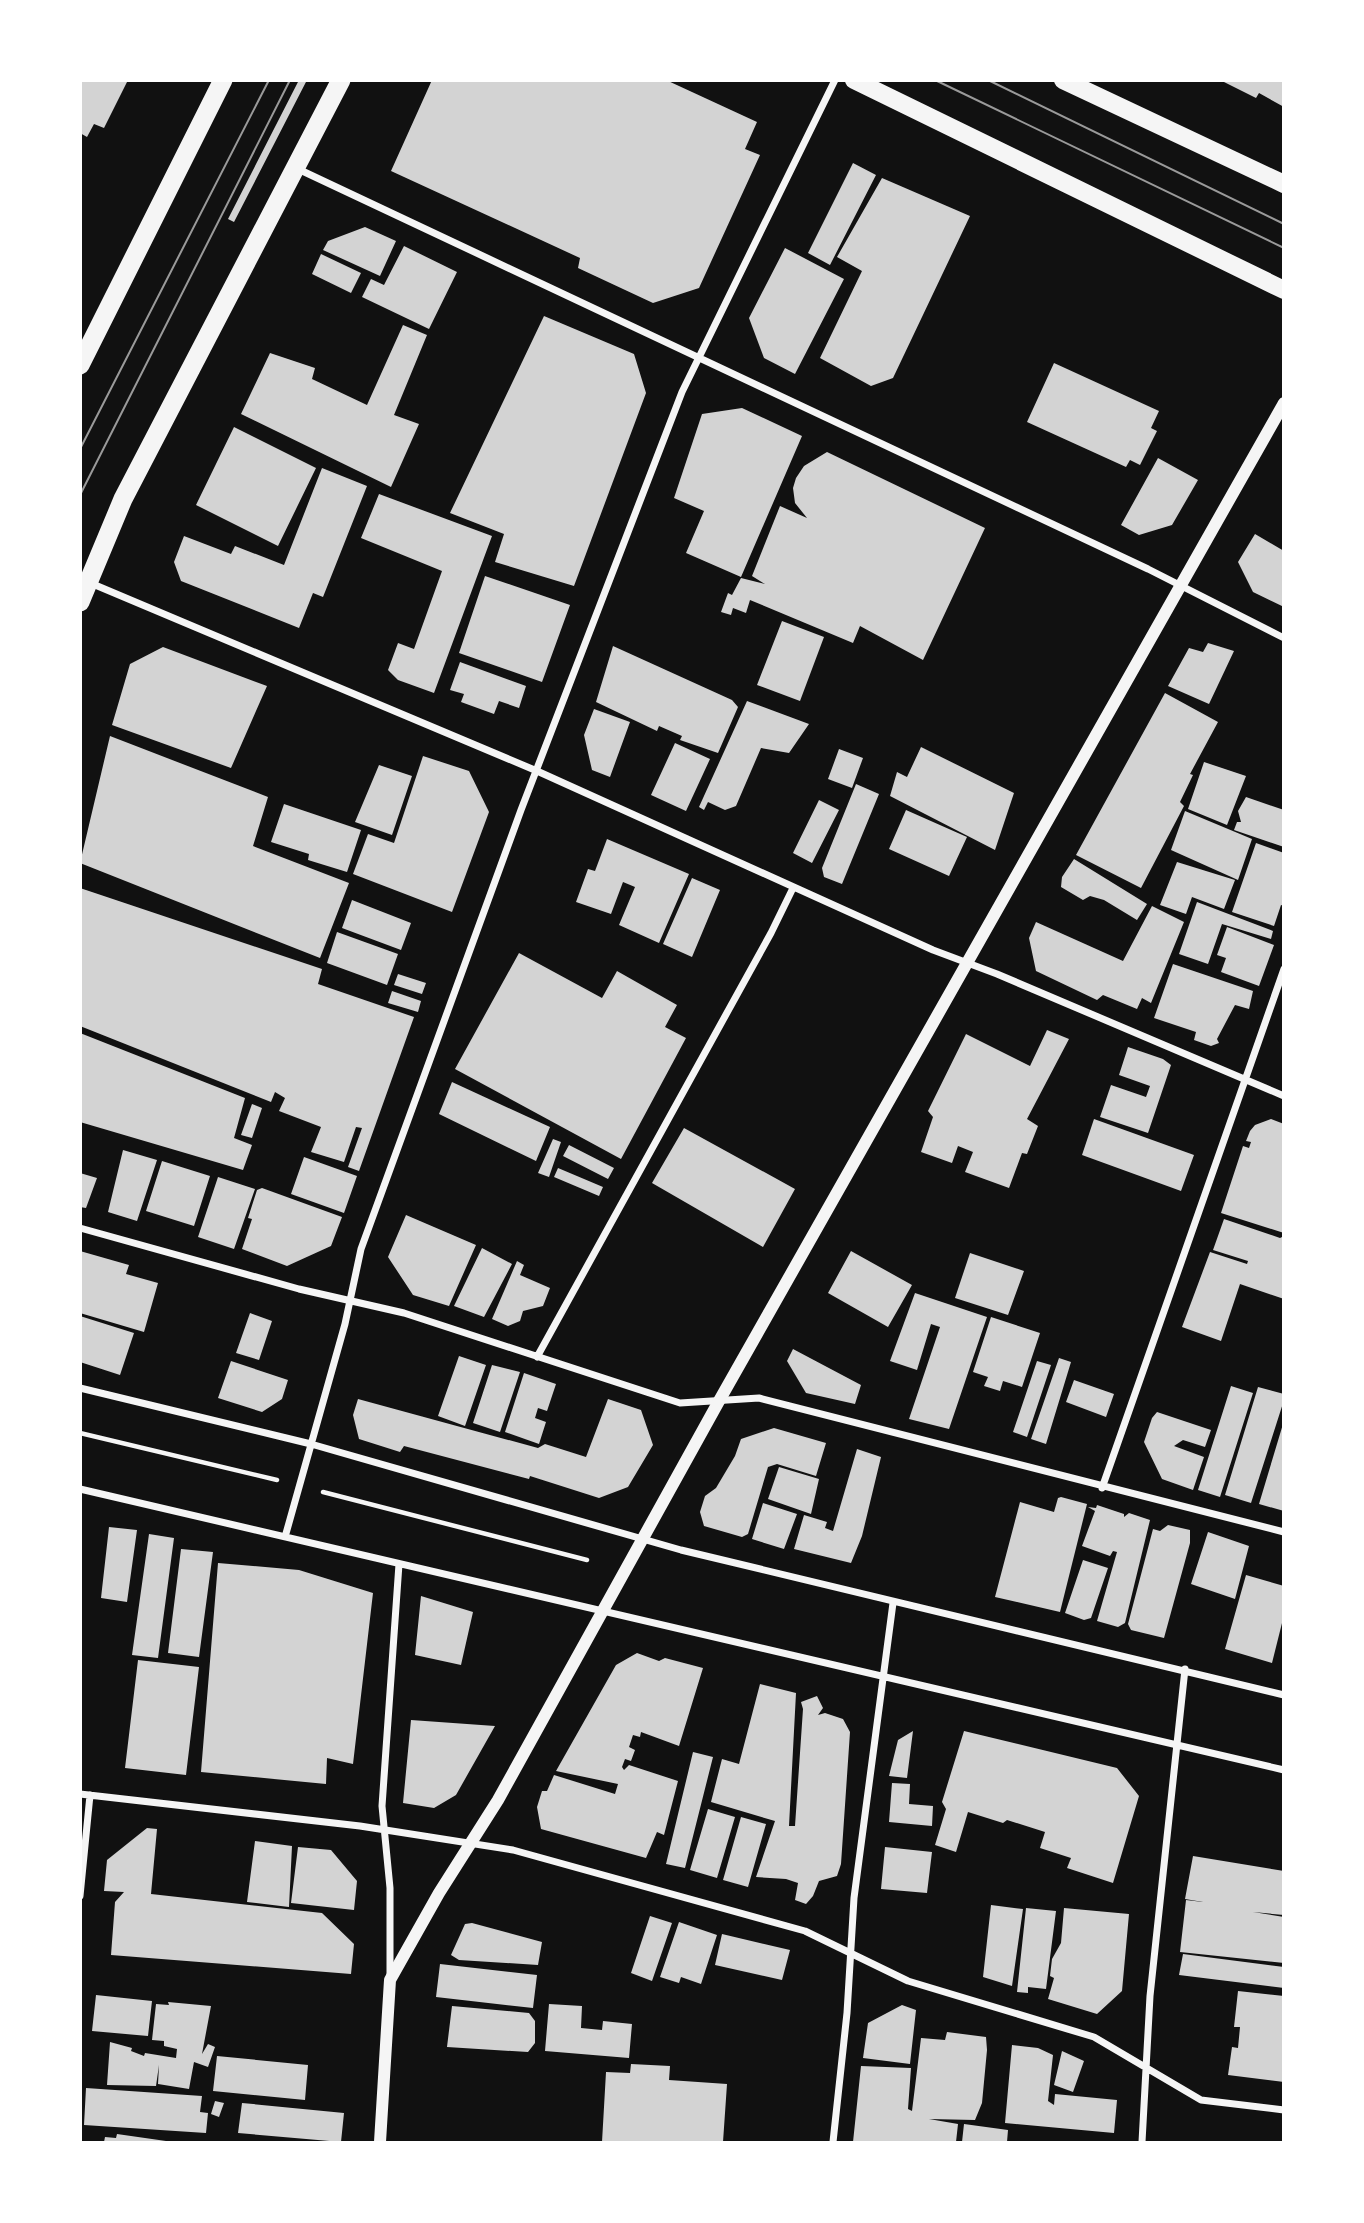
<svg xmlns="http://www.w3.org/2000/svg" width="1364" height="2223" font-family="'Roboto Condensed',sans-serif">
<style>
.building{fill:#d3d3d3}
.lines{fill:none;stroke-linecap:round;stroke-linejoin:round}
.path{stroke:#f5f5f5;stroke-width:4.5}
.minor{stroke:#f5f5f5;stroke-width:7}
.tertiary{stroke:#f5f5f5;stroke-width:12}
.primary{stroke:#f5f5f5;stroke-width:18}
.trunk{stroke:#f5f5f5;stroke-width:19}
.tram{stroke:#9a9a9a;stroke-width:2}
</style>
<rect width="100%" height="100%" fill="#111"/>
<path class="building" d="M 80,80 L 128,80 L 104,128 L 94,124 L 87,137 L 80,133 Z
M 299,80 L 307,80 L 234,222 L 228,219 Z
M 432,80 L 666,80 L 757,122 L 745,149 L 760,155 L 699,288 L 653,303 L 578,268 L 580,258 L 391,171 Z
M 1220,80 L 1284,80 L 1284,107 L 1259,93 L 1256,98 Z
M 853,163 L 876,175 L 830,265 L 808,253 Z
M 882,178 L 970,216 L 893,378 L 871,386 L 820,358 L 862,271 L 837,257 Z
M 365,227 L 396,241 L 380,276 L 323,250 L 328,241 Z
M 404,246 L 457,272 L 429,329 L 362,297 L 371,279 L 384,285 Z
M 785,248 L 844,279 L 795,374 L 764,358 L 749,318 Z
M 321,254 L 361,273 L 351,293 L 312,274 Z
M 544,316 L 634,354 L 646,393 L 574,586 L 495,562 L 504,534 L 450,513 Z
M 403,325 L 427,335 L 394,415 L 419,424 L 391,487 L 241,414 L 270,353 L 315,368 L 312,379 L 367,405 Z
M 1054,363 L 1159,411 L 1151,428 L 1157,431 L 1140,465 L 1130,460 L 1126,467 L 1027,422 Z
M 742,408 L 802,436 L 741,577 L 686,553 L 704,511 L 674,498 L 702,414 Z
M 234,427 L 316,468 L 278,546 L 196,505 Z
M 827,452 L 985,528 L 923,660 L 860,626 L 853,643 L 750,600 L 746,613 L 733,608 L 731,615 L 721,612 L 728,593 L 732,595 L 741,578 L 765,584 L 752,576 L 780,506 L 807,518 L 795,503 L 793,488 L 796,478 L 804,466 Z
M 1158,458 L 1198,480 L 1172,525 L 1139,535 L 1121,525 Z
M 322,468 L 367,486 L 323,597 L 313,593 L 299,628 L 181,581 L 174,562 L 184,536 L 231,554 L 235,546 L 284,565 Z
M 379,494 L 492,536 L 434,693 L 398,680 L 388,670 L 398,643 L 414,649 L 442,571 L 361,538 Z
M 1255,534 L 1284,551 L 1284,607 L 1253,592 L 1238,562 Z
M 485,576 L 570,605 L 542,682 L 459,653 Z
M 782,621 L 824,637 L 800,701 L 757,685 Z
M 1208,643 L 1234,651 L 1209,704 L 1168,686 L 1189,648 L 1203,652 Z
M 613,646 L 732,700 L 738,707 L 718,753 L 680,740 L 682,736 L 659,726 L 657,731 L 596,702 Z
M 163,647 L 267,686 L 231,768 L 112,725 L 130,664 Z
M 460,662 L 526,686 L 519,708 L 499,701 L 494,714 L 461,702 L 464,694 L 450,690 Z
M 1165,693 L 1218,722 L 1190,774 L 1193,775 L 1180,802 L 1184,806 L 1141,888 L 1076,855 Z
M 747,701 L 809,724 L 789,753 L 761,748 L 736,806 L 725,810 L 708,802 L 704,810 L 699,807 Z
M 594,709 L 630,722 L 610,777 L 592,770 L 584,735 Z
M 110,736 L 268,797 L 253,846 L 349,883 L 320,958 L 80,863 Z
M 675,743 L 710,759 L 686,811 L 651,795 Z
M 921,747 L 1014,793 L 995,850 L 890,796 L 897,772 L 907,777 Z
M 839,749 L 863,758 L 852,788 L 828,779 Z
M 423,756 L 469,771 L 489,812 L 452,912 L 353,874 L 368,834 L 394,843 Z
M 1204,762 L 1246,776 L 1227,825 L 1188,809 Z
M 379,765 L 412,776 L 392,835 L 355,822 Z
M 856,784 L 879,794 L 842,884 L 824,877 L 822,868 Z
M 1246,797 L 1284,810 L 1284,847 L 1234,830 L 1237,822 L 1241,822 L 1238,811 Z
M 819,800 L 839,810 L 812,863 L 793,853 Z
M 284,804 L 361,830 L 347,872 L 308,860 L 309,854 L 271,842 Z
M 906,810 L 967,837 L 949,876 L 889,849 Z
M 1185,811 L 1252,839 L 1238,880 L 1171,850 Z
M 607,839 L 689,874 L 659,943 L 619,925 L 635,887 L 623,882 L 611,914 L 576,902 L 588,869 L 595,871 Z
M 1256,843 L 1284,853 L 1284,906 L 1281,905 L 1274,926 L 1232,912 Z
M 1074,859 L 1147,904 L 1137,920 L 1104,900 L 1090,896 L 1083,900 L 1061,887 L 1062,877 Z
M 1177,862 L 1235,880 L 1224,909 L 1192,897 L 1186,914 L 1160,905 Z
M 692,878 L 720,890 L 692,957 L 663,944 Z
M 80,888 L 322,969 L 318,984 L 414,1017 L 359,1171 L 348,1167 L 362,1128 L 356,1127 L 344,1162 L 311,1152 L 321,1127 L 279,1111 L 285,1098 L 275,1092 L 271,1102 L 80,1026 Z
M 352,900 L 411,923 L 401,950 L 342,928 Z
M 1197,902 L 1273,931 L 1271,939 L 1222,924 L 1208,964 L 1179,954 Z
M 1152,906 L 1184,922 L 1151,1003 L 1142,998 L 1137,1009 L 1103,995 L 1097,1000 L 1036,971 L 1029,938 L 1036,922 L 1123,961 Z
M 1227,927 L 1274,945 L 1259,986 L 1221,972 L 1226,958 L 1217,955 Z
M 337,932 L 398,954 L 387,985 L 327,963 Z
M 519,953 L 602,998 L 617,971 L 677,1005 L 665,1027 L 686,1038 L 621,1159 L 455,1069 Z
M 1173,964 L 1253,991 L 1249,1009 L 1235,1005 L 1217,1039 L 1219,1043 L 1211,1046 L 1194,1040 L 1196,1032 L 1154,1018 Z
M 398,974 L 426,983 L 422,994 L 394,985 Z
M 392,991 L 421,1001 L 418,1012 L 388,1003 Z
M 1047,1030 L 1069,1039 L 1027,1119 L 1038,1126 L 1027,1154 L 1022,1153 L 1009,1188 L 965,1172 L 973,1152 L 958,1146 L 952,1163 L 921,1152 L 933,1117 L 928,1111 L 966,1034 L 1030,1066 Z
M 80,1033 L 245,1098 L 234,1138 L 252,1145 L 243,1170 L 80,1122 Z
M 1128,1047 L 1163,1059 L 1171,1065 L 1148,1133 L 1100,1117 L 1111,1085 L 1146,1097 L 1150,1086 L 1119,1075 Z
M 452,1082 L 550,1127 L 536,1161 L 439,1114 Z
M 252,1104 L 262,1108 L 252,1138 L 241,1135 Z
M 1094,1119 L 1194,1155 L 1181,1191 L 1082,1155 Z
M 1271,1119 L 1284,1124 L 1284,1233 L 1221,1213 L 1243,1146 L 1249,1148 L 1251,1142 L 1246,1141 L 1250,1131 L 1255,1125 Z
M 684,1128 L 795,1189 L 763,1247 L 652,1183 Z
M 553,1139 L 561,1142 L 549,1177 L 538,1173 Z
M 569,1145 L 614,1168 L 608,1179 L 563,1156 Z
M 123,1150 L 157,1160 L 137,1221 L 108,1212 Z
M 304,1157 L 357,1176 L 344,1213 L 291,1194 Z
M 162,1161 L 210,1176 L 194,1226 L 146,1211 Z
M 558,1168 L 603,1187 L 599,1196 L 554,1177 Z
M 80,1173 L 97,1178 L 86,1208 L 80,1207 Z
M 218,1177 L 255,1189 L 234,1249 L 198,1237 Z
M 262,1188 L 342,1217 L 331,1246 L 287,1266 L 242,1249 L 252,1219 L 248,1218 L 257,1190 Z
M 406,1215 L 476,1245 L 449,1306 L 413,1295 L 388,1257 Z
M 1224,1219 L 1280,1238 L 1284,1236 L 1284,1299 L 1240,1284 L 1221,1341 L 1182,1327 L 1210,1252 L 1247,1264 L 1248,1261 L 1213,1250 Z
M 482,1248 L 512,1264 L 484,1317 L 454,1306 Z
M 80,1251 L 129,1265 L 126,1274 L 158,1283 L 144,1332 L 80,1313 Z
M 851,1251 L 912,1285 L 888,1327 L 828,1293 Z
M 970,1253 L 1024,1271 L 1008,1315 L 955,1298 Z
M 517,1261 L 524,1265 L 520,1275 L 550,1288 L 543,1306 L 523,1311 L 520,1321 L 508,1326 L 492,1319 Z
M 915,1293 L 987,1317 L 949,1429 L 909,1419 L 940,1327 L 931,1324 L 917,1370 L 890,1361 Z
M 250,1313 L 272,1321 L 259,1360 L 236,1353 Z
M 80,1316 L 134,1333 L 120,1375 L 80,1362 Z
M 991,1317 L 1040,1333 L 1022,1387 L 1003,1381 L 1000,1391 L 984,1386 L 988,1377 L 973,1372 Z
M 793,1349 L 861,1385 L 855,1404 L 806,1393 L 787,1361 Z
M 459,1356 L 486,1365 L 465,1426 L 438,1416 Z
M 1059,1358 L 1071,1362 L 1046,1444 L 1031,1439 Z
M 231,1361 L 288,1380 L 282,1399 L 262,1412 L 218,1398 Z
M 1037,1361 L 1051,1365 L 1027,1437 L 1013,1432 Z
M 492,1365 L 520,1372 L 500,1432 L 473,1423 Z
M 524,1373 L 556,1384 L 547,1411 L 538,1408 L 535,1418 L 546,1422 L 539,1444 L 505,1432 Z
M 1074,1380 L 1114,1394 L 1106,1417 L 1066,1402 Z
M 1231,1386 L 1253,1393 L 1220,1497 L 1198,1490 Z
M 1258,1387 L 1284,1394 L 1284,1400 L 1251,1503 L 1225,1495 Z
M 358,1399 L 538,1448 L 545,1444 L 586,1457 L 608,1399 L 641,1410 L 653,1445 L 628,1487 L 599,1498 L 530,1476 L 529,1479 L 404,1446 L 400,1452 L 359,1439 L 353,1415 Z
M 1157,1412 L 1211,1430 L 1205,1447 L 1183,1440 L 1174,1446 L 1204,1457 L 1193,1490 L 1162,1479 L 1144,1442 L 1152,1418 Z
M 1283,1424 L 1284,1424 L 1284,1511 L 1259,1504 Z
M 774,1428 L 826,1443 L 816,1476 L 777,1464 L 768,1467 L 748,1534 L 742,1537 L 704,1526 L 700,1512 L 705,1496 L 716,1488 L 735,1456 L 741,1439 Z
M 857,1449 L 881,1457 L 862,1536 L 851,1563 L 794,1549 L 804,1515 L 827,1522 L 825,1528 L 833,1531 Z
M 779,1467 L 819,1479 L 811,1514 L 768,1499 Z
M 1061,1497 L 1087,1504 L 1060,1612 L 995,1597 L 1020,1502 L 1054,1512 L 1058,1498 Z
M 763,1503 L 797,1514 L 784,1549 L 752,1539 Z
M 1097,1505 L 1124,1514 L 1124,1517 L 1129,1513 L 1150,1520 L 1125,1623 L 1118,1627 L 1097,1621 L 1117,1552 L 1113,1551 L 1110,1556 L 1082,1546 L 1095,1511 L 1088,1507 L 1096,1508 Z
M 1168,1525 L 1190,1530 L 1190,1543 L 1164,1638 L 1131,1630 L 1128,1624 L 1153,1529 L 1160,1531 Z
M 109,1527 L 137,1530 L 127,1602 L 101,1598 Z
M 1208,1532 L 1249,1546 L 1235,1599 L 1191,1584 Z
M 149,1534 L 174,1538 L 158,1658 L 132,1655 Z
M 181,1549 L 213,1552 L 199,1657 L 168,1653 Z
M 1083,1560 L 1108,1568 L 1091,1618 L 1084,1620 L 1065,1613 Z
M 218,1563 L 299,1570 L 373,1593 L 353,1764 L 327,1758 L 326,1784 L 201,1772 Z
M 1246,1575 L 1284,1586 L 1284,1615 L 1272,1663 L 1225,1649 Z
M 421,1596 L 473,1612 L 461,1665 L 415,1655 Z
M 637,1653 L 659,1661 L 665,1658 L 703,1668 L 679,1746 L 641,1732 L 640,1737 L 633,1735 L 629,1747 L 635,1750 L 631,1761 L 625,1759 L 622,1767 L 624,1770 L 629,1765 L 678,1781 L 664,1835 L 657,1832 L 646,1858 L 541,1829 L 537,1807 L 542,1791 L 547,1791 L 554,1775 L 615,1794 L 618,1784 L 556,1771 L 616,1665 Z
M 138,1660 L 199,1667 L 186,1775 L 125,1768 Z
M 760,1684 L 796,1693 L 789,1826 L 795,1826 L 803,1709 L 801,1702 L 817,1696 L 823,1708 L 818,1715 L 825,1713 L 843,1719 L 850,1732 L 841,1864 L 837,1876 L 819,1881 L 813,1896 L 806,1904 L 795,1900 L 798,1883 L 786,1879 L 756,1877 L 775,1821 L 711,1802 L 722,1759 L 739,1764 Z
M 411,1720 L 495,1726 L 456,1795 L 434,1808 L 403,1803 Z
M 913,1731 L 907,1778 L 889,1776 L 898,1740 Z
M 964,1731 L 1117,1768 L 1139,1796 L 1113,1883 L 1067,1868 L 1071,1858 L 1040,1848 L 1045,1832 L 1007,1820 L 1003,1823 L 968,1812 L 956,1852 L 935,1845 L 946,1809 L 942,1802 Z
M 693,1752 L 713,1757 L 685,1868 L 666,1864 Z
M 892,1783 L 910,1784 L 909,1804 L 933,1806 L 932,1826 L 889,1822 Z
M 708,1809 L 735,1817 L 717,1878 L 690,1870 Z
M 741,1817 L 766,1824 L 748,1887 L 723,1880 Z
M 147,1828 L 157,1829 L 151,1894 L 322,1913 L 354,1944 L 351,1974 L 111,1955 L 115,1902 L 124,1892 L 104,1891 L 107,1860 Z
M 255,1841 L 292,1846 L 289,1907 L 247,1902 Z
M 298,1847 L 331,1850 L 357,1881 L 354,1910 L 291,1903 Z
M 885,1847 L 932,1852 L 927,1893 L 881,1889 Z
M 1193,1856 L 1284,1871 L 1284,1915 L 1253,1912 L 1284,1917 L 1284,1963 L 1180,1952 L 1186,1900 L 1203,1902 L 1185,1899 Z
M 991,1905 L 1023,1909 L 1012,1986 L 983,1977 Z
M 1026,1908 L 1056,1911 L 1046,1989 L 1028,1987 L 1028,1993 L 1017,1992 Z
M 1064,1908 L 1129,1914 L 1122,1991 L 1097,2014 L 1048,1999 L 1054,1978 L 1050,1976 L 1052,1959 L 1061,1943 Z
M 650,1916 L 672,1923 L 652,1981 L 631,1973 Z
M 679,1922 L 717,1935 L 701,1984 L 681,1977 L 679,1983 L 660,1977 Z
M 472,1923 L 542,1942 L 538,1965 L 459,1960 L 451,1955 L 465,1924 Z
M 722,1934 L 790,1950 L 782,1980 L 715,1965 Z
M 1183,1954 L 1284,1967 L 1284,1988 L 1179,1975 Z
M 440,1964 L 537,1975 L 533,2008 L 436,1997 Z
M 1238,1991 L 1284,1996 L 1284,2082 L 1228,2075 L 1232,2047 L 1238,2048 L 1240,2027 L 1234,2027 Z
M 96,1995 L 152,2001 L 148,2036 L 92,2031 Z
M 168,2002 L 211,2006 L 202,2054 L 208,2044 L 215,2047 L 208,2067 L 194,2062 L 189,2089 L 158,2084 L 159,2065 L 156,2086 L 107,2085 L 110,2042 L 132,2048 L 131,2051 L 144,2056 L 145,2053 L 176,2058 L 177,2049 L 164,2046 L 164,2041 L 152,2040 L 156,2004 L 169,2005 Z
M 549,2004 L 582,2006 L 581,2028 L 602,2030 L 603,2021 L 632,2024 L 629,2058 L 545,2051 Z
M 902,2005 L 916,2010 L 910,2064 L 863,2058 L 868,2023 Z
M 452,2006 L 529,2013 L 535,2021 L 535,2043 L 528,2052 L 447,2047 Z
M 947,2032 L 986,2037 L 987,2050 L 982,2103 L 975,2120 L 929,2119 L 958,2124 L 956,2142 L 853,2142 L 861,2066 L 911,2068 L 908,2109 L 912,2111 L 921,2038 L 945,2040 Z
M 1012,2045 L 1038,2048 L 1053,2055 L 1048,2101 L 1054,2105 L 1055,2094 L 1117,2100 L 1114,2133 L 1005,2123 Z
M 1062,2051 L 1084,2061 L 1073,2092 L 1054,2085 Z
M 217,2056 L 308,2065 L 305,2100 L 213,2091 Z
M 631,2064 L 670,2066 L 669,2080 L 727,2084 L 723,2142 L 602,2142 L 606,2072 L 630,2073 Z
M 86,2088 L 202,2096 L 200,2112 L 208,2113 L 206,2133 L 84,2125 Z
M 215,2101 L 224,2103 L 219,2117 L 211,2114 Z
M 242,2103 L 344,2113 L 341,2142 L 238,2133 Z
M 964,2124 L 1008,2130 L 1007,2142 L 962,2142 Z
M 117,2134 L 166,2141 L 166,2142 L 104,2142 L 105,2137 L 116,2138 Z"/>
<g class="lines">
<path class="path" d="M 80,1433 L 277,1480
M 323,1492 L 587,1560"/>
<path class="minor" d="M 298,169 L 1148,569 L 1284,638
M 88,582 L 537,771 L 933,950 L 997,974 L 1284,1096
M 80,1228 L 299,1289 L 404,1313 L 680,1403 L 759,1398 L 1284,1532
M 537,1357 L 771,933 L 793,888
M 80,1388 L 311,1444 L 681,1550 L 1284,1695
M 1102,1488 L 1284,969
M 80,1489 L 1284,1770
M 285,1537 L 345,1324 L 361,1249 L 521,810 L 682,392 L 835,80
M 80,1794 L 360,1826 L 513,1850 L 805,1931 L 908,1981 L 1094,2037 L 1201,2100 L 1284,2110
M 80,1896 L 90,1795
M 390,1976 L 390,1888 L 382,1806 L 399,1564
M 833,2142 L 847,2013 L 854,1898 L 893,1603
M 1142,2142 L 1150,1996 L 1185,1669"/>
<path class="tertiary" d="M 380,2142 L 390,1980 L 439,1893 L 498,1800 L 719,1401 L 1284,403"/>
<path class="primary" d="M 854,80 L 1284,290
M 1063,80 L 1284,184"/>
<path class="trunk" d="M 80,365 L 223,80
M 80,602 L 123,499 L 341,80"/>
<path class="tram" d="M 935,80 L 1284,248
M 988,80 L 1284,224
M 80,449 L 269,80
M 80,495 L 290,80"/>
</g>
<rect width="1364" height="2223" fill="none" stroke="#ffffff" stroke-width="164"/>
</svg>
